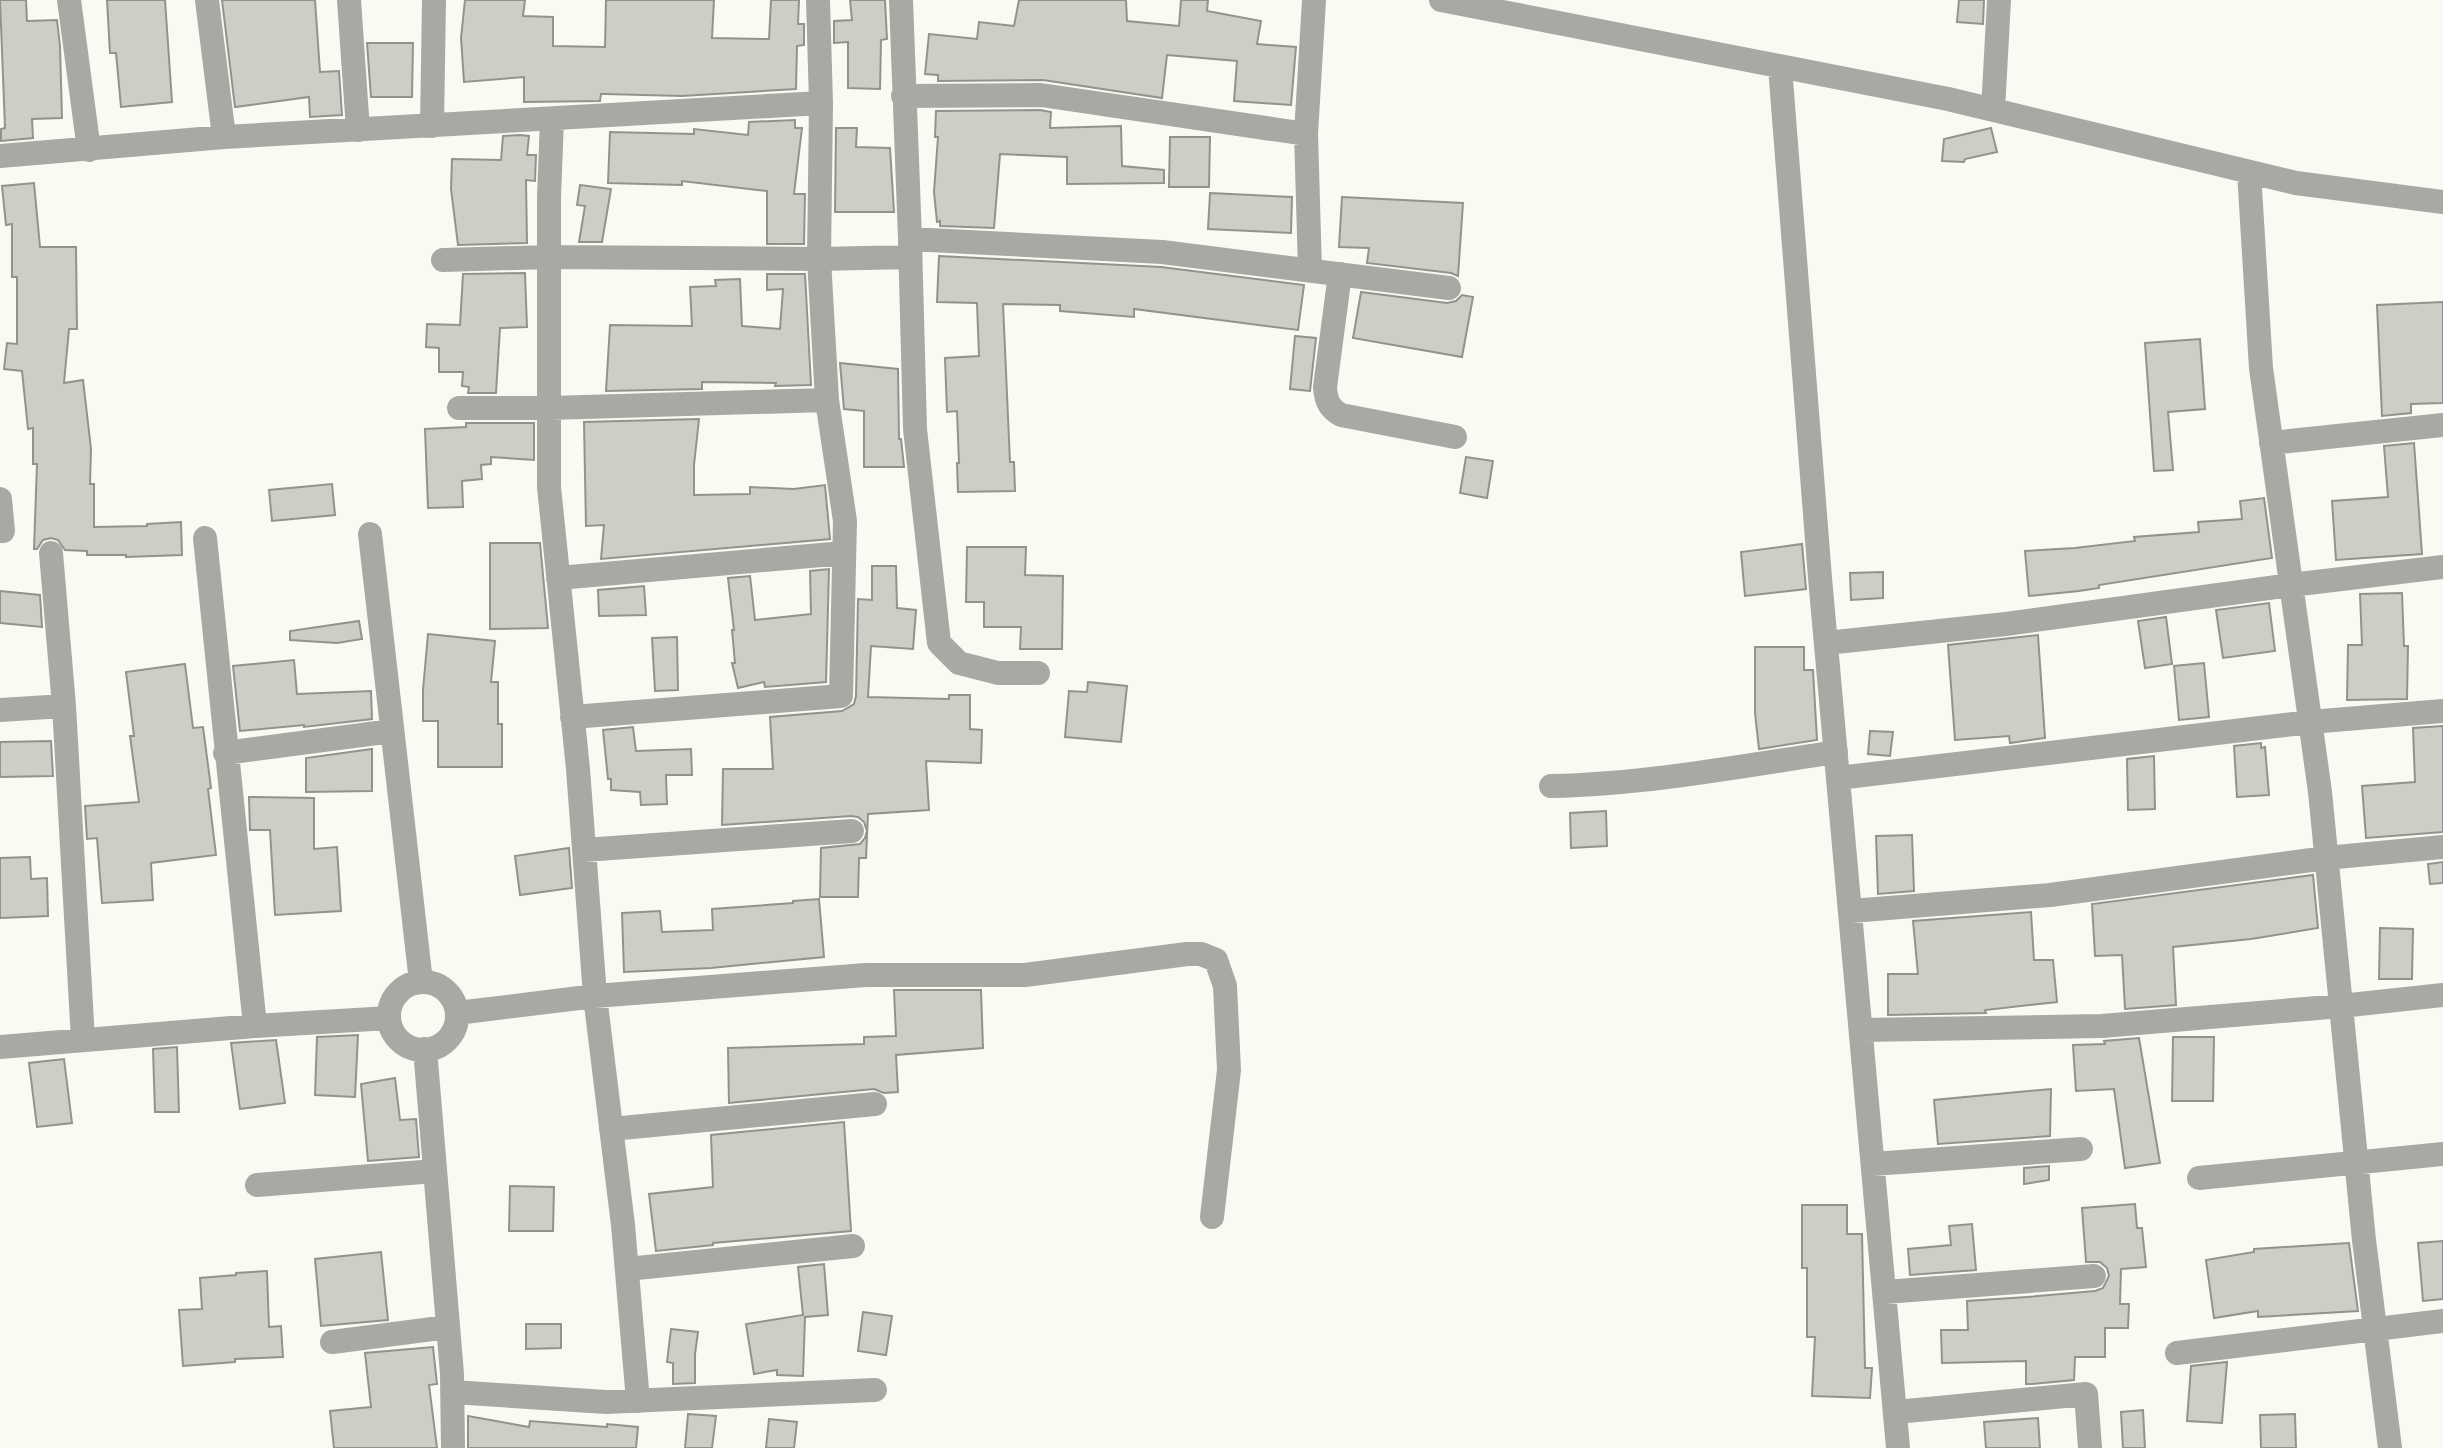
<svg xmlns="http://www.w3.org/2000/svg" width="2443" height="1448" font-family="'IBM Plex Serif',serif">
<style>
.building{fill:#cdcfc7;stroke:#92948c;stroke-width:2}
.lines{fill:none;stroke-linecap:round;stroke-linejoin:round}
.street{stroke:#a8a9a5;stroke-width:24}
</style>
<rect width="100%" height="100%" fill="#f9fbf3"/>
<path class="building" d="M 0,0 L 26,0 L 27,21 L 57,20 L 60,46 L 62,118 L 32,119 L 33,138 L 1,141 L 1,129 L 5,128 Z
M 107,0 L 165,0 L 172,102 L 121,107 L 116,53 L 110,53 Z
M 222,0 L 315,0 L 320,72 L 339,71 L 342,115 L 310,117 L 309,97 L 235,107 Z
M 465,0 L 525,0 L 523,16 L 553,17 L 553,46 L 605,47 L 606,0 L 714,0 L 712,38 L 769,39 L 771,0 L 799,0 L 798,24 L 804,24 L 804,45 L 797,46 L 796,89 L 682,96 L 605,94 L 601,94 L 600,101 L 524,102 L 524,77 L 464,82 L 461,38 Z
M 850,0 L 885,0 L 887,39 L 881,40 L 880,89 L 848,88 L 848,42 L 834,43 L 834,21 L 852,20 Z
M 1019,0 L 1126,0 L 1127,21 L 1179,26 L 1181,0 L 1208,0 L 1207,11 L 1261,21 L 1257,44 L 1296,47 L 1291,105 L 1234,101 L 1237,61 L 1167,55 L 1162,98 L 1043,80 L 938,81 L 938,75 L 925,74 L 929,34 L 977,39 L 979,22 L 1014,26 Z
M 1959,0 L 1984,0 L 1983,24 L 1957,22 Z
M 367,43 L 413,43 L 412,97 L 371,97 Z
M 1040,110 L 1051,112 L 1050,128 L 1121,126 L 1122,166 L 1164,170 L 1164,183 L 1067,184 L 1067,157 L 1000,154 L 994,228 L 940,226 L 940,221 L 937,222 L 934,192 L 938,137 L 935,137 L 936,111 Z
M 795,120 L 795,128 L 802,128 L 794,194 L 805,194 L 804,244 L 767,244 L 767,191 L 682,181 L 682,185 L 608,183 L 610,132 L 694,134 L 694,129 L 748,135 L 749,122 Z
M 836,128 L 857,128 L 856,147 L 890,148 L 894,212 L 835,212 Z
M 1991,128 L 1997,152 L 1965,159 L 1964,162 L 1942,161 L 1944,139 Z
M 520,135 L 529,136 L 527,155 L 536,155 L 535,181 L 526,180 L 527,243 L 458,245 L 451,189 L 452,159 L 501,160 L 503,136 Z
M 1170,137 L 1210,137 L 1209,187 L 1169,187 Z
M 34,183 L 40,247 L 76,247 L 77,329 L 69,329 L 64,383 L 83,380 L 91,449 L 90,484 L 94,484 L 94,527 L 147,526 L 147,524 L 181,522 L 182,555 L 126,557 L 126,555 L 87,555 L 87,551 L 65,550 L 58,540 L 51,538 L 43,540 L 37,549 L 34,549 L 37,464 L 33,464 L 33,428 L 28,429 L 22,371 L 4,369 L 7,343 L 17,344 L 17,277 L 12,277 L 12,224 L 6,225 L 2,186 Z
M 580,185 L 611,189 L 602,242 L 579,242 L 585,206 L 577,205 Z
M 1210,193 L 1292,197 L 1291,233 L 1208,229 Z
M 1342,197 L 1463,203 L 1458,276 L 1451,273 L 1367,263 L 1369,248 L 1339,247 Z
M 939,256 L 1161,267 L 1304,285 L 1298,330 L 1134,309 L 1134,317 L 1060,311 L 1060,305 L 1003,304 L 1010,462 L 1014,462 L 1015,491 L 958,492 L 957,463 L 959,463 L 957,411 L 947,412 L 945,358 L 979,356 L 977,303 L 937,302 Z
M 525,273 L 527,327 L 500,328 L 496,393 L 468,393 L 469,387 L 462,386 L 463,372 L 439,372 L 439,348 L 426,347 L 427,324 L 460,325 L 463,274 Z
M 767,274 L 805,274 L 811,385 L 775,386 L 776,383 L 702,382 L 702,389 L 606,391 L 610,325 L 692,326 L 690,287 L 716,286 L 715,280 L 740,279 L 742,326 L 780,329 L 783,289 L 767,290 Z
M 1361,292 L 1447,303 L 1456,301 L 1462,295 L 1473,297 L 1462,357 L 1353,338 Z
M 2443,302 L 2443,403 L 2411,404 L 2411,413 L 2382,416 L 2377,305 Z
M 1295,336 L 1316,338 L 1310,391 L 1290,389 Z
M 2200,339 L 2205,409 L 2168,412 L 2173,470 L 2154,471 L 2145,343 Z
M 840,363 L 898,369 L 899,439 L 901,439 L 904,467 L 864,467 L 864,411 L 844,409 Z
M 699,419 L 694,465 L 694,495 L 750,494 L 750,487 L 794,489 L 825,485 L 830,539 L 601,559 L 604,525 L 586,526 L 584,422 Z
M 466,423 L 534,423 L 534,460 L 491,457 L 491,464 L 481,465 L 482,479 L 462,481 L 463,507 L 428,508 L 425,429 L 466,427 Z
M 2414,443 L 2422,554 L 2336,560 L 2332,501 L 2388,497 L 2384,446 Z
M 1466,457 L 1493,461 L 1487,498 L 1460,493 Z
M 332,484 L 335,515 L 272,521 L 269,490 Z
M 2264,498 L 2272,558 L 2099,585 L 2099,588 L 2079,591 L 2029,596 L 2025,551 L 2075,548 L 2135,541 L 2134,537 L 2199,532 L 2198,522 L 2242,519 L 2240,501 Z
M 490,543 L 540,543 L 548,628 L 490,629 Z
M 1802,544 L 1806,589 L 1745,596 L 1741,552 Z
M 967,547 L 1026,547 L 1025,575 L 1063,576 L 1062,649 L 1020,649 L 1021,627 L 984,627 L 984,602 L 966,602 Z
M 872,566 L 896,566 L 897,608 L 916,610 L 913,649 L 871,646 L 868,697 L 949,699 L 949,695 L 970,695 L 970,729 L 982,730 L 981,763 L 926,761 L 929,810 L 868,814 L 866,858 L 859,858 L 858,897 L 820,897 L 821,848 L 860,844 L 865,838 L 867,831 L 864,822 L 858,817 L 851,816 L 722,825 L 723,769 L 773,769 L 770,717 L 842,711 L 854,704 L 856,696 L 858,599 L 872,600 Z
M 829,569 L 826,682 L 765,687 L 764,682 L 738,688 L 732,663 L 735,663 L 732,630 L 734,630 L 728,578 L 750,576 L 755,620 L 811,614 L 810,571 Z
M 1883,572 L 1883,598 L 1851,600 L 1850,573 Z
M 644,586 L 646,615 L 599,616 L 598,590 Z
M 0,591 L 40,595 L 42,627 L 0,623 Z
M 2402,593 L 2404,646 L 2408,646 L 2407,699 L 2347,700 L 2348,645 L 2362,645 L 2360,594 Z
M 2269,603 L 2275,651 L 2223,658 L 2216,610 Z
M 2166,617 L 2172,664 L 2145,668 L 2138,621 Z
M 359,621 L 362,639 L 337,643 L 290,640 L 290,631 Z
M 428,634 L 495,641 L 491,682 L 498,682 L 498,724 L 502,724 L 502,767 L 438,767 L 438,721 L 423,721 L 423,690 Z
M 2038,635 L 2045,738 L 2010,743 L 2009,736 L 1955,740 L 1948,645 Z
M 677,637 L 678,690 L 655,691 L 652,638 Z
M 1755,647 L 1804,647 L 1804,670 L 1813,670 L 1817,740 L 1759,749 L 1755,713 Z
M 294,660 L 297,694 L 371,691 L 372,719 L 304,727 L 304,725 L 240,731 L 233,666 Z
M 2204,663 L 2209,717 L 2179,720 L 2174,666 Z
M 185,664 L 193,728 L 203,727 L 211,788 L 208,789 L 216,855 L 151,863 L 153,900 L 102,903 L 97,838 L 87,839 L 85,806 L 139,802 L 130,736 L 134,736 L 126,672 Z
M 1088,682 L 1127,686 L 1121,742 L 1065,737 L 1069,691 L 1087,692 Z
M 2443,726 L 2443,832 L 2366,838 L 2362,786 L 2415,782 L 2413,728 Z
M 633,727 L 636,751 L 691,749 L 692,775 L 666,775 L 667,804 L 641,805 L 640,792 L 611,790 L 611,779 L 608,779 L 603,730 Z
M 1870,731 L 1893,732 L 1890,756 L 1868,754 Z
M 51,741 L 53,776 L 0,777 L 0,742 Z
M 2261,743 L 2261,748 L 2265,747 L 2269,795 L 2237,797 L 2234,746 Z
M 372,749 L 372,791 L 306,792 L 306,758 Z
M 2154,756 L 2155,809 L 2128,810 L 2127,759 Z
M 249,797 L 314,798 L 314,849 L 337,847 L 341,911 L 275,915 L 270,830 L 250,830 Z
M 1606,811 L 1607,846 L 1571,848 L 1570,813 Z
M 1912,835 L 1914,891 L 1878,894 L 1876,836 Z
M 569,848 L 572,888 L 520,895 L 515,856 Z
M 30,857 L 31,879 L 47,878 L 48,916 L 0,918 L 0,858 Z
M 2443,862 L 2443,883 L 2430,884 L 2428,864 Z
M 2313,875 L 2318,928 L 2251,939 L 2173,947 L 2176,1005 L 2125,1009 L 2122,955 L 2095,956 L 2092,904 Z
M 819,899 L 824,957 L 711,968 L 624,972 L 622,913 L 660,911 L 662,932 L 713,930 L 712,909 L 793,903 L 793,901 Z
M 2031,912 L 2034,960 L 2053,960 L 2057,1002 L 1985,1010 L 1986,1013 L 1888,1015 L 1888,974 L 1918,974 L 1913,921 Z
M 2380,928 L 2413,929 L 2412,979 L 2379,979 Z
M 894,990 L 981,990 L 983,1048 L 896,1055 L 898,1092 L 884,1093 L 874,1089 L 729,1103 L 728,1048 L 864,1044 L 864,1037 L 896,1036 Z
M 358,1035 L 355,1097 L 315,1095 L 317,1037 Z
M 2173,1037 L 2214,1037 L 2213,1101 L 2172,1101 Z
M 2139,1038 L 2160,1163 L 2125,1168 L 2114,1089 L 2076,1091 L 2073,1045 L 2105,1044 L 2104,1041 Z
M 276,1040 L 285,1103 L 240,1109 L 231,1043 Z
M 177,1047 L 179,1112 L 155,1112 L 153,1049 Z
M 64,1059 L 72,1123 L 37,1127 L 29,1063 Z
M 395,1078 L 400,1120 L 416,1119 L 419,1157 L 368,1161 L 361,1084 Z
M 2051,1089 L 2050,1136 L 1938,1144 L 1934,1100 Z
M 844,1122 L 851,1231 L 713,1243 L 713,1245 L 656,1251 L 649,1194 L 713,1187 L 711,1135 Z
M 2049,1166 L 2049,1180 L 2024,1184 L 2024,1168 Z
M 510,1186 L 554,1187 L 553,1231 L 509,1231 Z
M 2135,1204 L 2137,1228 L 2142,1228 L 2146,1267 L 2121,1269 L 2120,1304 L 2129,1304 L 2128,1328 L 2105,1328 L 2105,1357 L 2075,1357 L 2074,1380 L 2031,1384 L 2026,1384 L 2026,1361 L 1942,1363 L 1941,1330 L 1968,1330 L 1967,1301 L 2027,1297 L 2095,1291 L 2103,1288 L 2109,1276 L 2107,1268 L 2100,1262 L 2086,1262 L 2082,1208 Z
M 1802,1205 L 1847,1205 L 1847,1234 L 1862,1234 L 1865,1368 L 1872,1368 L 1870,1398 L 1812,1396 L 1815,1337 L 1807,1337 L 1807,1268 L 1802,1268 Z
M 1972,1224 L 1976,1270 L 1910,1275 L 1908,1249 L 1951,1245 L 1949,1226 Z
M 2443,1241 L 2443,1299 L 2423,1301 L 2418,1243 Z
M 2349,1243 L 2358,1311 L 2258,1317 L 2258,1311 L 2214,1318 L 2206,1260 L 2254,1252 L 2254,1249 Z
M 381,1252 L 388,1320 L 321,1326 L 315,1259 Z
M 824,1264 L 828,1315 L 805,1317 L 803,1376 L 777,1375 L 777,1370 L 754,1374 L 746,1324 L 803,1315 L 798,1267 Z
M 267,1271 L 269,1327 L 281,1326 L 283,1357 L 235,1359 L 235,1362 L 183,1366 L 179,1310 L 202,1309 L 200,1278 L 236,1275 L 236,1273 Z
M 863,1312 L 892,1316 L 886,1355 L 858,1351 Z
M 526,1324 L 561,1324 L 561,1348 L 526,1349 Z
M 671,1329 L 698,1332 L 695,1354 L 695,1383 L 673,1384 L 673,1363 L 667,1362 Z
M 433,1347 L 437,1384 L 429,1385 L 437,1448 L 334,1448 L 330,1411 L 371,1407 L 365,1353 Z
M 2227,1362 L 2222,1423 L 2187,1421 L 2191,1366 Z
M 2143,1410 L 2145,1448 L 2123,1448 L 2121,1412 Z
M 688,1414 L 716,1416 L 712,1448 L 685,1448 Z
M 2295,1414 L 2296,1448 L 2261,1448 L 2260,1415 Z
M 468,1416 L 529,1427 L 530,1421 L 607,1427 L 607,1424 L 638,1427 L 636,1448 L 468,1448 Z
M 2038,1418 L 2040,1448 L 1986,1448 L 1984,1422 Z
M 769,1419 L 797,1422 L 794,1448 L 766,1448 Z"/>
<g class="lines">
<path class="street" d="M 69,0 L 89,150
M 207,0 L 224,137
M 349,0 L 358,130
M 901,0 L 910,239 L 1162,252 L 1449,288
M 1441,0 L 1948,99 L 2296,183 L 2443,202
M 1780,67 L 1820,578 L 1898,1448
M 903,96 L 1041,95 L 1306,134
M 1993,110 L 1999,0
M 552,119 L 549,197 L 549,487 L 578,769 L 595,996 L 866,975 L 1025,975 L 1187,954 L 1201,954 L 1216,960 L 1225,986 L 1229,1070 L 1212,1217
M 432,126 L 434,0
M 0,156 L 224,137 L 821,103 L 818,0
M 2249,172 L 2261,368 L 2320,792 L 2364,1240 L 2390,1448
M 910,241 L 915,429 L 939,643 L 959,663 L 998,673 L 1038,673
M 443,260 L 549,257 L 819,259 L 821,103
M 1310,270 L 1306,134 L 1314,0
M 1340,274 L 1325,387 C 1326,401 1329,408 1341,415 L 1455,437
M 459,408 L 549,408 L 827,400 L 819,259 L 910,257
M 2271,443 L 2443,425
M 0,499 L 3,531
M 370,534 L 421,982
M 205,538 L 255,1026
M 51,553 L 64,706 L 83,1040
M 558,578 L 844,553
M 1826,643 L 2006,624 L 2291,585 L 2443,567
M 0,710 L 64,706
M 572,717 L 841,696 L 845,521 L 827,400
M 225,753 L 392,731
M 1838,778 L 2310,722 L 2443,711
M 1551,786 C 1647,784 1742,766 1836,752
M 584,850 L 852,831
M 1851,911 L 2050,895 L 2326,858 L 2443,847
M389 1016a34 34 0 1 1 68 0a34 34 0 1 1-68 0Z
M 457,1013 L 595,996 L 623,1225 L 638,1401
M 1861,1030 L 2102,1026 L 2341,1006 L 2443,995
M 0,1047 L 255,1026 L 389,1018
M 425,1049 L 452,1374 L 453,1448
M 611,1129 L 875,1104
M 1873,1164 L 2081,1149
M 2199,1178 L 2443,1154
M 257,1185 L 435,1171
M 627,1269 L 853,1246
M 1885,1292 L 2094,1276
M 332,1342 L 448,1327
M 2177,1353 L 2443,1321
M 452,1392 L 606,1402 L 875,1390
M 1896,1412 L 2086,1394 L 2090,1448"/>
</g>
</svg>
